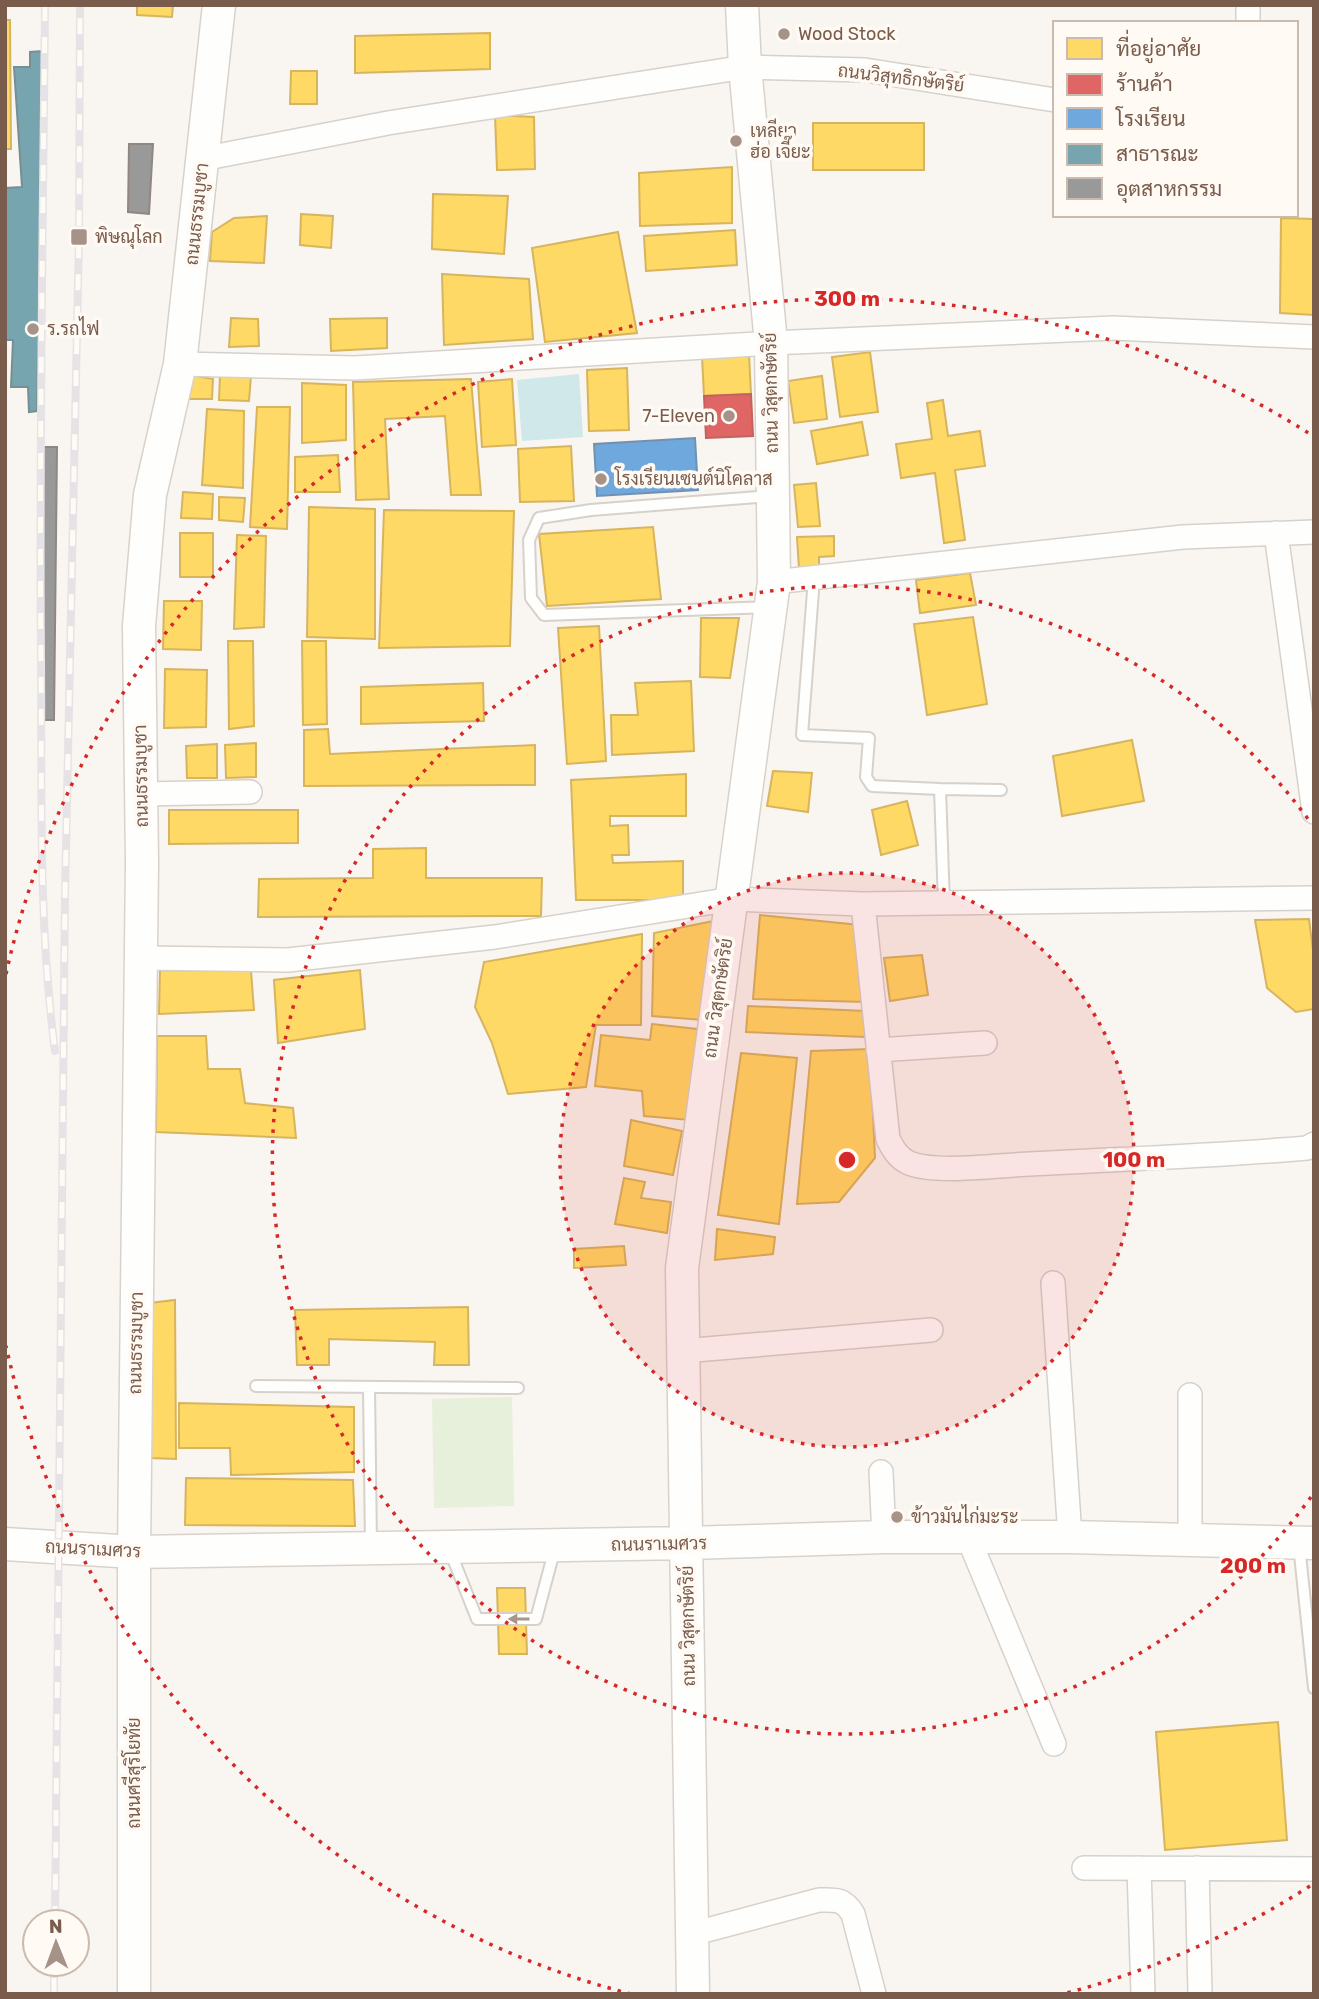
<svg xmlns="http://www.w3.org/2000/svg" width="1319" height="1999" font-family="Rubik,Sarabun,sans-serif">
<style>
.green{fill:#e7f0db}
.water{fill:#d0e8ea}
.homes{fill:#ffd966;stroke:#d7b45e;stroke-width:2}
.shops{fill:#e06666;stroke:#c1635e;stroke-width:2}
.schools{fill:#6fa8dc;stroke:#7291b1;stroke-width:2}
.public{fill:#76a5af;stroke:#778f92;stroke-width:2}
.industry{fill:#999;stroke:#908782;stroke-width:2}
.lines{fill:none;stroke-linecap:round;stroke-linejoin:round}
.lane-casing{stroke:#d7d1cb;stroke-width:14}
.street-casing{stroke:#d7d1cb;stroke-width:26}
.secondary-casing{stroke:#d9d2cb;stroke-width:35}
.lane{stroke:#fefefd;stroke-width:10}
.street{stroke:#fefefd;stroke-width:23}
.secondary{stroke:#fefefd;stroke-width:32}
.rail-casing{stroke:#e6e3e7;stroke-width:8}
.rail{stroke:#fffaf3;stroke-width:5;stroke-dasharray:16;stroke-linecap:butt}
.oneway{fill:#a8958b}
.ring{fill:none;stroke:#d62828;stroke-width:3.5;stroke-dasharray:3.5 7}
.poi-dot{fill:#a69286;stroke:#fffaf3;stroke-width:2.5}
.labels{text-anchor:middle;stroke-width:7;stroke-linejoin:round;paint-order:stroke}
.poi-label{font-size:18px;fill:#7a5c4d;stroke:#fffaf3;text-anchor:start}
.street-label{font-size:18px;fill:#7a5c4d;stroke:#fffaf3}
.centre{fill:#d62828;stroke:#fffaf3;stroke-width:3.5}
.ring-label{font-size:21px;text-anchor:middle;font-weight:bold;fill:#d62828;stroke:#fffaf3;stroke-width:7;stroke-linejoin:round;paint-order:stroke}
</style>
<rect width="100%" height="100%" fill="#f9f5f0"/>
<path class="green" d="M 512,1397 L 514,1506 L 434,1508 L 432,1399 Z"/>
<path class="water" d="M 579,374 L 583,437 L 522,441 L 517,380 Z"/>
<path class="homes" d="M 137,5 L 173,5 L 172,17 L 137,15 Z
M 5,20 L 10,20 L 11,149 L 5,149 Z
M 490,33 L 490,69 L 355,73 L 355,36 Z
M 291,71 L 317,71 L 317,104 L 290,104 Z
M 495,115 L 534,117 L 535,169 L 497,170 Z
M 813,123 L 924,123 L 924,170 L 813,170 Z
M 732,167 L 732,223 L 640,226 L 639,173 Z
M 433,194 L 508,196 L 504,254 L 432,249 Z
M 301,214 L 333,216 L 331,248 L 300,245 Z
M 267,216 L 264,263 L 210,261 L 212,232 L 234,218 Z
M 1281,218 L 1314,219 L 1314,315 L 1280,313 Z
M 735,230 L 737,265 L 646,271 L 644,236 Z
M 618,232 L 637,333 L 545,342 L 532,248 Z
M 442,274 L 529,279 L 533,339 L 444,345 Z
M 231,318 L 258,319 L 259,346 L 229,347 Z
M 387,318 L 387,348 L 331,351 L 330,319 Z
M 870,352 L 878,412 L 840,417 L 832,357 Z
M 749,354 L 751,394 L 704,396 L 702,357 Z
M 627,368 L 629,430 L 589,431 L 587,370 Z
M 190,375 L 213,379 L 212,399 L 188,399 Z
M 220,375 L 251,376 L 249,401 L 219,400 Z
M 822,376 L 827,419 L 794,423 L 788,381 Z
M 471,379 L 481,495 L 451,495 L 445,416 L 385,419 L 389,499 L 356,500 L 353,382 Z
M 512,379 L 516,445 L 482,447 L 478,382 Z
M 302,383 L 346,385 L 346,440 L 302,443 Z
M 943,400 L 948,436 L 980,431 L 985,466 L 955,470 L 965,540 L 944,543 L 935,473 L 901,478 L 896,444 L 932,439 L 927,403 Z
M 257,407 L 290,407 L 287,529 L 250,527 Z
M 207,409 L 244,411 L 243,488 L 202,485 Z
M 862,422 L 868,455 L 817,464 L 811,431 Z
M 571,446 L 574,501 L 520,502 L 518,449 Z
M 338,455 L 340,492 L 295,492 L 295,457 Z
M 816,483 L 820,526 L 798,527 L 794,485 Z
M 183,492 L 213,494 L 212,519 L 181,518 Z
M 219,497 L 245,498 L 243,522 L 219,520 Z
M 309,507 L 375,509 L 375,639 L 307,637 Z
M 384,510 L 514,511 L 510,646 L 379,648 Z
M 653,527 L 661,599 L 547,606 L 539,534 Z
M 180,533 L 213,533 L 213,577 L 180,577 Z
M 237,535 L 266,536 L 264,627 L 234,629 Z
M 834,536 L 834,556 L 819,557 L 819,568 L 799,569 L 797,537 Z
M 970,573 L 976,605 L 920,613 L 916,580 Z
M 164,601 L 202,601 L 201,650 L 163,649 Z
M 973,617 L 987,704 L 927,715 L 914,624 Z
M 701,618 L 739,618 L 730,678 L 700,677 Z
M 599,626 L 606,761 L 567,764 L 558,628 Z
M 228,641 L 253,641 L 254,726 L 229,729 Z
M 302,641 L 326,641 L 327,724 L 303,725 Z
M 165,669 L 207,670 L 206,727 L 164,728 Z
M 691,681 L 694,751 L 612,755 L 611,715 L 638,715 L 635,683 Z
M 483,683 L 484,721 L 361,724 L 361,687 Z
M 328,729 L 330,754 L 535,745 L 535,785 L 304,786 L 304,730 Z
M 1132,740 L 1144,801 L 1062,816 L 1053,756 Z
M 256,743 L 256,777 L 226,778 L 225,745 Z
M 217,744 L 217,778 L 187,778 L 186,746 Z
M 773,771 L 812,773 L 808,812 L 767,806 Z
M 686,774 L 686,816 L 610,816 L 610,826 L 628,825 L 629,855 L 612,855 L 613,863 L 683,861 L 683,900 L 576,900 L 571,780 Z
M 907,801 L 918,845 L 881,855 L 872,810 Z
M 169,810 L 298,810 L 298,843 L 169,844 Z
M 426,848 L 426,878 L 542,878 L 541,916 L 258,917 L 259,879 L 373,878 L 373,849 Z
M 760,915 L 860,925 L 866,1002 L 753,999 Z
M 1309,919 L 1314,958 L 1314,1009 L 1296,1012 L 1267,988 L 1255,920 Z
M 713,921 L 703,1020 L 652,1016 L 654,933 Z
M 642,934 L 641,1025 L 596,1025 L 586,1087 L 508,1094 L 492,1043 L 475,1007 L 484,962 Z
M 922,955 L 928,995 L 890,1001 L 884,958 Z
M 160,970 L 251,971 L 254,1010 L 159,1014 Z
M 360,970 L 365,1029 L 278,1043 L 274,980 Z
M 748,1006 L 866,1011 L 865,1037 L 746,1032 Z
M 652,1024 L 706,1030 L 690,1120 L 644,1116 L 642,1091 L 595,1086 L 601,1035 L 650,1040 Z
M 157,1036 L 206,1036 L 208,1069 L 240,1069 L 245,1103 L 293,1108 L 296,1138 L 156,1132 Z
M 870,1049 L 875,1158 L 839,1202 L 797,1204 L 811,1051 Z
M 741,1053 L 797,1058 L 779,1224 L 718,1215 Z
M 631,1120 L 682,1131 L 673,1175 L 624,1166 Z
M 624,1178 L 645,1182 L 641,1198 L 671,1202 L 667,1233 L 615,1224 Z
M 717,1229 L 775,1237 L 773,1254 L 715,1260 Z
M 624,1246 L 626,1265 L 574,1268 L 574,1249 Z
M 175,1300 L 176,1459 L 150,1458 L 150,1303 Z
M 468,1307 L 469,1365 L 434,1365 L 435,1342 L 329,1339 L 329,1365 L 297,1365 L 295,1310 Z
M 179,1403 L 354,1407 L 354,1472 L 231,1475 L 230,1448 L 179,1448 Z
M 186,1478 L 353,1480 L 355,1526 L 185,1525 Z
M 497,1588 L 525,1588 L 527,1654 L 499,1654 Z
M 1278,1722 L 1287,1840 L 1165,1850 L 1156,1732 Z"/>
<path class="shops" d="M 751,394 L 753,436 L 706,438 L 704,396 Z"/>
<path class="schools" d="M 695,438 L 698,490 L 597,496 L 594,444 Z"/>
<path class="public" d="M 43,51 L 37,411 L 29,412 L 28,387 L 11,387 L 13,340 L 5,340 L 5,188 L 22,187 L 14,67 L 30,67 L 30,52 Z"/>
<path class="industry" d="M 129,144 L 153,144 L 149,214 L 128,212 Z
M 44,447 L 57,447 L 54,720 L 41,720 L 40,449 Z"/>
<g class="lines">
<defs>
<path id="lane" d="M 814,578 L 802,735 L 869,738 L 866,777 L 872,786 L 940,789
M 769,607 L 544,615 L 531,598 L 529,540 L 539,518 L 591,510 L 770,496
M 944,904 L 940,789 L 1001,790
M 256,1386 L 518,1388
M 369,1387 L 371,1545
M 1299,1545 L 1314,1688
M 450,1551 L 477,1619 L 536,1619 L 555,1548"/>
<path id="street" d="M 1248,5 L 1248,23
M 202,159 L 388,123 L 745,67 L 865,70 L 1055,100
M 180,364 L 355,368 L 771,343 L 1113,328 L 1314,337
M 1276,533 L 1314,812
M 774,582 L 1183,537 L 1314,532
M 141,794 L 250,792
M 863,904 L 888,1139 C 893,1149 898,1158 909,1163 C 936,1174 1000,1165 1031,1164 C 1123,1159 1215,1156 1307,1148 L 1314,1144
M 141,958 L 288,960 L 495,937 L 732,899 L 863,904 L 1314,898
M 878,1050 L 985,1043
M 1053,1283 L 1070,1537
M 683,1351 L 931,1330
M 1190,1395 L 1190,1540
M 881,1472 L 884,1537
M 968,1537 L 1054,1744
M 1084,1868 L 1314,1869
M 1139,1868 L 1143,1994
M 1197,1868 L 1200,1994
M 692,1934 L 819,1900 C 836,1900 843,1898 853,1914 L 874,1994"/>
<path id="secondary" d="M 5,1544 L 134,1552 L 687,1543 L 884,1537 L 1070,1537 L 1314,1543
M 134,1994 L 134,1552 L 142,863 L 139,626 L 150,495 L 180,364 L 219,5
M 693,1994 L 682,1268 L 774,582 L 771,343 L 745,67 L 742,5"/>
</defs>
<use href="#lane" class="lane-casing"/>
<use href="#street" class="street-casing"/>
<use href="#secondary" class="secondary-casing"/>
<use href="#lane" class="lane"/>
<use href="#street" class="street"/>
<use href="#secondary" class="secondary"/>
<defs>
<path id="rail" d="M 45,5 C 43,224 39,442 41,661 C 42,791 38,922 55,1051
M 55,1922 L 65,894 L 79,237 L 80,5
M 54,1994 L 54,1964"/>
</defs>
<use href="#rail" class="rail-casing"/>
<use href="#rail" class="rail"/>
</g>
<defs><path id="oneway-solid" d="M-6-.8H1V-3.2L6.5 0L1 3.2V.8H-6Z" transform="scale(1.75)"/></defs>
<use class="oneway" href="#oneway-solid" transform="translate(519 1619) rotate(180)"/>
<circle cx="847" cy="1160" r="287" fill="#d62828" fill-opacity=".12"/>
<g class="ring">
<circle cx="847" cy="1160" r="287"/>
<path d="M1311 1497A574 574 0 1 1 1311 823"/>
<path d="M1310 1886A861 861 0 0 1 1063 1994M631 1994A861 861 0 0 1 6 1346M6 974A861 861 0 0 1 1310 434"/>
</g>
<g class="poi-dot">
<circle cx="784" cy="34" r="7"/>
<circle cx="736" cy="141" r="7"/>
<rect x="70" y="228" width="18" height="18" rx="3.5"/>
<circle cx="33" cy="329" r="7"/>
<circle cx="729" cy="416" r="7"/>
<circle cx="601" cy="479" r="7"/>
<circle cx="897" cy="1517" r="7"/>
</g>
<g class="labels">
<g class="poi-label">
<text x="798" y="40">Wood Stock</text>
<text x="750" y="137">เหลียว<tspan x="750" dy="21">ฮ่อ เจี๊ยะ</tspan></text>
<text x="95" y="243">พิษณุโลก</text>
<text x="47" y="335">ร.รถไฟ</text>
<text x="715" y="422" text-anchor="end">7-Eleven</text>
<text x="615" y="485">โรงเรียนเซนต์นิโคลาส</text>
<text x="911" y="1523">ข้าวมันไก่มะระ</text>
</g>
<g class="street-label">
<text transform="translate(901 78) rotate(7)" y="6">ถนนวิสุทธิกษัตริย์</text>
<text transform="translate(197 214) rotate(-84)" y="6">ถนนธรรมบูชา</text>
<text transform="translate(771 393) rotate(-91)" y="6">ถนน วิสุตกษัตริย์</text>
<text transform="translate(141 776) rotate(-91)" y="6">ถนนธรรมบูชา</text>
<text transform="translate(718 998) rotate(-82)" y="6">ถนน วิสุตกษัตริย์</text>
<text transform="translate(136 1343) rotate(-89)" y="6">ถนนธรรมบูชา</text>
<text transform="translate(659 1544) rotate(-1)" y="6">ถนนราเมศวร</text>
<text transform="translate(93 1549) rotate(3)" y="6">ถนนราเมศวร</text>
<text transform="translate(688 1626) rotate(-91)" y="6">ถนน วิสุตกษัตริย์</text>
<text transform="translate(134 1773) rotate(-90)" y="6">ถนนศรีสุริโยทัย</text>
</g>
</g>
<circle cx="847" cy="1160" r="10" class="centre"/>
<g class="ring-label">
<text x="847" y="306">300 m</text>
<text x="1134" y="1167">100 m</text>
<text x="1253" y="1573">200 m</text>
</g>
<rect width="1319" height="1999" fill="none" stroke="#7a5c4d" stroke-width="14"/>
<rect x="1053" y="21" width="245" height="196" fill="#fffaf3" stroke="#cabbb1" stroke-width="2"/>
<rect x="1067" y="38" width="35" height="21" fill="#ffd966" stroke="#cabbb1" stroke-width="2"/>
<text x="1116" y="56" font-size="21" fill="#7a5c4d">ที่อยู่อาศัย</text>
<rect x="1067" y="74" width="35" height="21" fill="#e06666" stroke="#cabbb1" stroke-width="2"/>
<text x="1116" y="91" font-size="21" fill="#7a5c4d">ร้านค้า</text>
<rect x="1067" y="108" width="35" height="21" fill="#6fa8dc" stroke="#cabbb1" stroke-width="2"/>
<text x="1116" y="126" font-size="21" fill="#7a5c4d">โรงเรียน</text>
<rect x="1067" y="144" width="35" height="21" fill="#76a5af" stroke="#cabbb1" stroke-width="2"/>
<text x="1116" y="161" font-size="21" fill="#7a5c4d">สาธารณะ</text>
<rect x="1067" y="178" width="35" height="21" fill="#999999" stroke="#cabbb1" stroke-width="2"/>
<text x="1116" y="196" font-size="21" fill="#7a5c4d">อุตสาหกรรม</text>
<g transform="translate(56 1943) rotate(359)"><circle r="33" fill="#fffaf3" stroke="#cabbb1" stroke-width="2"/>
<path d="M0-5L12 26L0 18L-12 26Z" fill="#a69286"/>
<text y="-10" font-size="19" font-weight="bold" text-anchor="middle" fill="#7a5c4d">N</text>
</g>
</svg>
